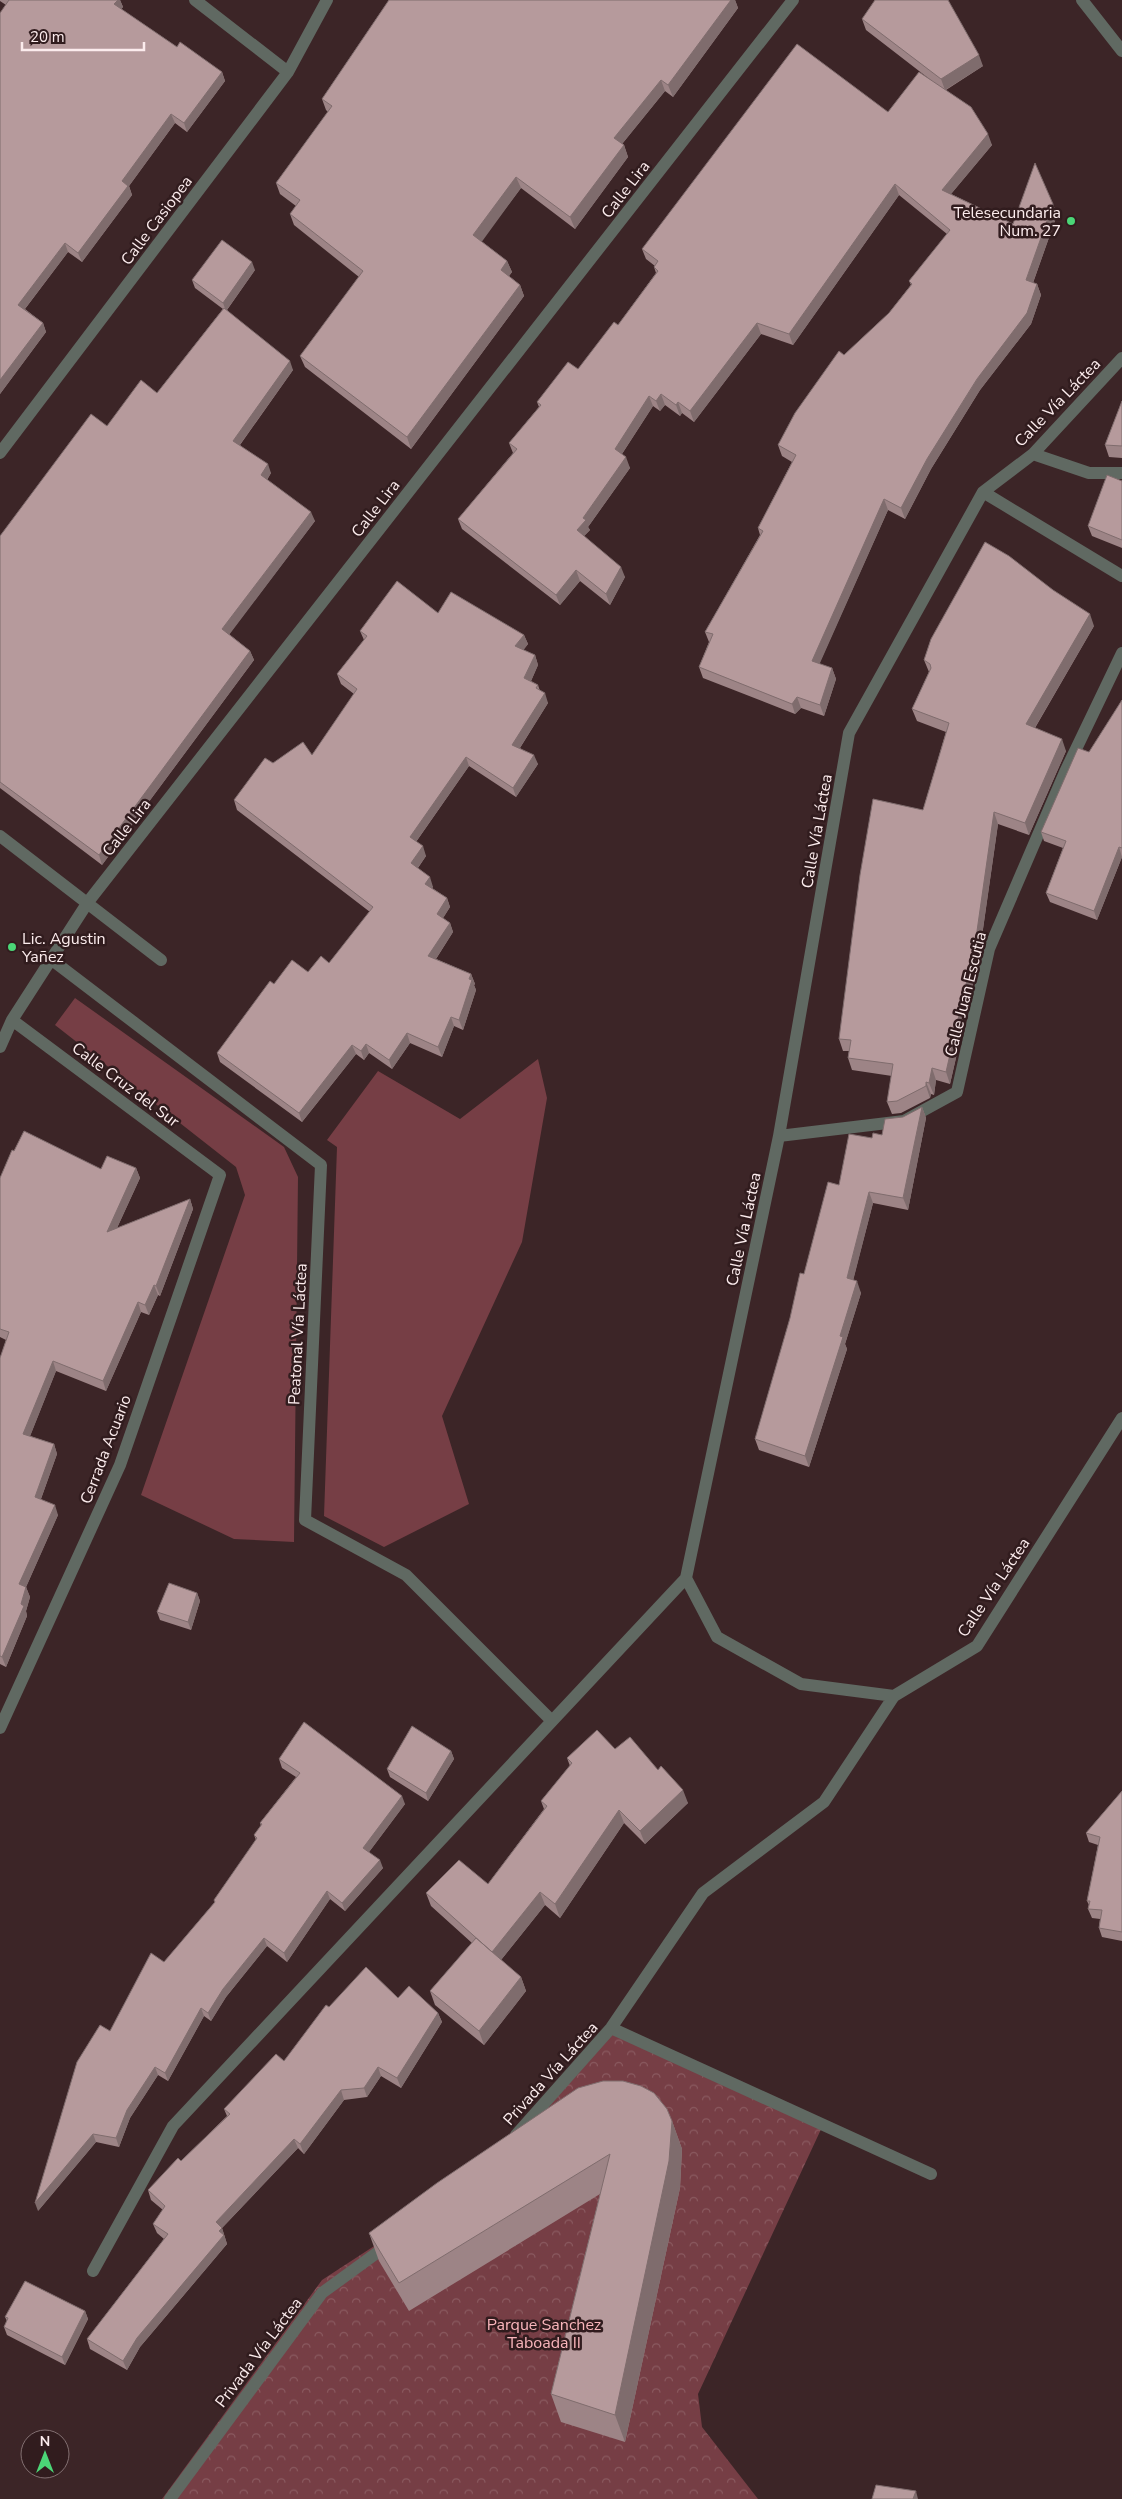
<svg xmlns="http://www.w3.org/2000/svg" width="1122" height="2499" font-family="'Nunito Sans',sans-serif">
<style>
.grass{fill:#763e45}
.park{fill:url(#park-crowns)}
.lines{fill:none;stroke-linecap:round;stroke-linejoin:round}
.minor{stroke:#606962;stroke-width:12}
.wall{fill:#9d8486}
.shaded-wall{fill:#7f6c6d}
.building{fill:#b69a9c;stroke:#7f6c6d}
.poi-dot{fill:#4bd677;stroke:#311c1e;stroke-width:2}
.labels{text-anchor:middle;stroke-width:5;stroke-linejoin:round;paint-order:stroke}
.street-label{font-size:16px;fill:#fceced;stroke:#311c1e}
.poi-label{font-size:16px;fill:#fceced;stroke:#311c1e;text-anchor:end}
.park-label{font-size:16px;fill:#fab6bc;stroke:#311c1e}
</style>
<defs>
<pattern id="park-crowns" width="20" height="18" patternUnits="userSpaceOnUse" patternTransform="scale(1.25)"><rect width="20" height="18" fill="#763e45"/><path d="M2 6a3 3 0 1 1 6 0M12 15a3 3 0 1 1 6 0" fill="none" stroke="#8a5a60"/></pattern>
</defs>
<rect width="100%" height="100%" fill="#3c2527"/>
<path class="grass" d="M 75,998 L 284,1147 L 298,1177 L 294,1542 L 234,1539 L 141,1495 L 245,1195 L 236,1167 L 55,1025 Z
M 538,1059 L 547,1098 L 522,1242 L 442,1416 L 469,1504 L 384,1547 L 324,1516 L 337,1147 L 327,1140 L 378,1071 L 460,1119 Z"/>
<path class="park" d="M 611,2028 L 823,2125 L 698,2394 L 702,2427 L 758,2499 L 162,2499 L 322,2280 L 477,2179 Z"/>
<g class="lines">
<path class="minor" d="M 195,0 L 288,72
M 1082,0 L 1122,51
M 1122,358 L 1033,454 L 983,492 L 849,733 L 779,1136 L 686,1578 L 717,1637 L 801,1684 L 894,1696 L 977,1646 L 1122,1418
M 0,453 L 288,72 L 327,0
M 1033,454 L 1089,473 L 1122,473
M 983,492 L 1122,576
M 0,836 L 161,960
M 52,960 L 321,1165 L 305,1520 L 406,1575 L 552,1721
M 0,1047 L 12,1020 L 88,902 L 793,0
M 779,1136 L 904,1121 L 957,1092 L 989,949 L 1065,772 L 1122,653
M 0,1728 L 120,1465 L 220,1175 L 12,1020
M 611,2028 L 931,2174
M 516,2135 L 611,2028 L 703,1893 L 824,1802 L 894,1696
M 93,2271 L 173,2126 L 686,1578
M 170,2499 L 322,2293 L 389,2244"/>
</g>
<path class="wall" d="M 0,0 L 120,0 L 123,7 L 121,9 L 177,47 L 222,72 L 225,81 L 187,132 L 175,123 L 129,186 L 132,195 L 82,262 L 68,252 L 25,309 L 43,323 L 46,332 L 0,394 L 6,5 L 0,1 Z
M 389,0 L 735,0 L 738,8 L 673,97 L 665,91 L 622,144 L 624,145 L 628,157 L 575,229 L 521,188 L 481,241 L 507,261 L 512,272 L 509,276 L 520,285 L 524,296 L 411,449 L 305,367 L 300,356 L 359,277 L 294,225 L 290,214 L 296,206 L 280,194 L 276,183 L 328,112 L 326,110 L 322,99 Z
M 862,19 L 983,66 L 946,90 L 992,145 L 951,194 L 1013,224 L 1057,215 L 1033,283 L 1037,284 L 1041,295 L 1031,324 L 980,390 L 931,469 L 905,519 L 888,510 L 819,664 L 832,668 L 836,679 L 824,716 L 801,708 L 795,714 L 703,678 L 699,667 L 709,642 L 705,632 L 760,535 L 758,528 L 792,462 L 782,456 L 778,445 L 844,355 L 889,313 L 911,285 L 909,281 L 947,234 L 899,195 L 793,345 L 761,334 L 694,422 L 682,413 L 680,416 L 665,405 L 660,411 L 653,406 L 622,454 L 630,468 L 588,527 L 590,530 L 584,536 L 625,577 L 610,605 L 580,581 L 560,605 L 462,529 L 458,519 L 513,453 L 509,443 L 539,407 L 537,402 L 578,369 L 618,325 L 656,273 L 654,267 L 655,266 L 646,259 L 642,249 L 888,112 L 932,81 L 866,30 Z
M 255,270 L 227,310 L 293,370 L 240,445 L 271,473 L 267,480 L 315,521 L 229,634 L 250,651 L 254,660 L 102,865 L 0,788 L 0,536 L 107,426 L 157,393 L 223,309 L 195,288 L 192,280 Z
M 1122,401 L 1122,458 L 1109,457 L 1105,445 Z
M 1122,481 L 1122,548 L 1092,536 L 1088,526 Z
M 438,613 L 524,635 L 528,644 L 523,650 L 535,655 L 538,665 L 531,681 L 538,685 L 540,691 L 548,703 L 520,748 L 538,764 L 516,797 L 469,766 L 416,842 L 426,856 L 418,868 L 433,887 L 432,888 L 447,898 L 450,907 L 443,918 L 450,923 L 453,932 L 436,959 L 471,974 L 475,984 L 474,985 L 476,990 L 463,1030 L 454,1026 L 442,1057 L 410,1043 L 392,1069 L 369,1053 L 364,1060 L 356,1054 L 302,1122 L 220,1062 L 217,1053 L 274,984 L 308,972 L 329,963 L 370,912 L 237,810 L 234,800 L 273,763 L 312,755 L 354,694 L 341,684 L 337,674 L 364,640 L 360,631 Z
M 1094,626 L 1035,728 L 1066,751 L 1029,835 L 998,824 L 979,957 L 950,1084 L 936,1080 L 934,1095 L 931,1094 L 930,1098 L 901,1113 L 892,1114 L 887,1102 L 892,1076 L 852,1070 L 848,1058 L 849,1051 L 843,1051 L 839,1039 L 923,810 L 946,732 L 917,721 L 912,709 L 929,672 L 924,660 Z
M 1122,700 L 1122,857 L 1097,920 L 1050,902 L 1046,893 L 1063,848 L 1044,841 L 1041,832 Z
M 922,1107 L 926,1118 L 908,1210 L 873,1203 L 853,1280 L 861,1293 L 845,1344 L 847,1349 L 809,1467 L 759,1450 L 755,1439 L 804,1274 L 839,1185 L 872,1138 L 882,1135 L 903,1117 Z
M 14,1151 L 101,1169 L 136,1168 L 140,1178 L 117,1228 L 190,1199 L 193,1209 L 160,1296 L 158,1295 L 149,1315 L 141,1312 L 106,1391 L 56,1371 L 30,1436 L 54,1444 L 57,1454 L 41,1499 L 58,1515 L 26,1587 L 30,1597 L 26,1611 L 27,1616 L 6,1667 L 0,1664 L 0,1358 L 6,1340 L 0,1337 L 0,1178 Z
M 197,1593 L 200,1601 L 191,1630 L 160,1620 L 157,1612 Z
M 615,1749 L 658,1770 L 688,1803 L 645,1844 L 624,1823 L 560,1918 L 545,1905 L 501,1960 L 521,1977 L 526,1991 L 484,2045 L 435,2005 L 430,1991 L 472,1943 L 431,1906 L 426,1893 L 488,1884 L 544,1809 L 541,1801 L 570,1766 L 567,1758 Z
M 451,1751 L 454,1759 L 428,1801 L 390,1777 L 387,1769 Z
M 279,1759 L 405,1804 L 369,1852 L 383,1868 L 345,1911 L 330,1899 L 287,1962 L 267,1946 L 226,1997 L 211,2021 L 204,2016 L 168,2081 L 158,2075 L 130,2118 L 119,2147 L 96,2142 L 38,2211 L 110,2031 L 164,1962 L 215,1902 L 214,1900 L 256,1840 L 254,1835 L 261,1826 L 260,1823 L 296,1777 L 282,1768 Z
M 1122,1791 L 1122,1941 L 1102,1937 L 1099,1928 L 1100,1919 L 1092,1918 L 1088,1909 L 1089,1905 L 1087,1901 L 1098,1845 L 1089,1842 L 1086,1833 Z
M 398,1998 L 438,2013 L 442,2022 L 401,2088 L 381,2076 L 367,2097 L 344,2100 L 304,2154 L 298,2148 L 222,2228 L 227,2244 L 140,2347 L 127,2370 L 90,2349 L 87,2339 L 164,2239 L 157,2233 L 153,2224 L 163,2210 L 151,2200 L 148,2190 L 181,2161 L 227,2116 L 224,2109 L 284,2061 L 329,2007 Z
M 672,2121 L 682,2149 L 680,2188 L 625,2442 L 561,2422 L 551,2394 L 600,2194 L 409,2311 L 379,2261 L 369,2233 Z
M 85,2311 L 88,2319 L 65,2365 L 7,2335 L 4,2327 L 7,2321 L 5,2317 Z"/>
<path class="shaded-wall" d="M 118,0 L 120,0 L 123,7 L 118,14 L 114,4 Z
M 731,0 L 735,0 L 738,8 L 673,97 L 668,85 Z
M 979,55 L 983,66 L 945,90 L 941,79 Z
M 222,72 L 225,81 L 187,132 L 184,123 Z
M 661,80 L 665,91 L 618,149 L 614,138 Z
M 171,114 L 175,123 L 129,186 L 132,195 L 82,262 L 78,253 L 122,181 Z
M 988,134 L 992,145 L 946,200 L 942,190 Z
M 624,145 L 628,157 L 575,229 L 570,217 Z
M 516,177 L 521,188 L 478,247 L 473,235 Z
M 895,184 L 899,195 L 793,345 L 789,334 Z
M 1053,204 L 1057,215 L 1030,291 L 1026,280 Z
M 65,243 L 68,252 L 21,314 L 18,305 Z
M 507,261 L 512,272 L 505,281 L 501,270 Z
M 252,262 L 255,270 L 226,311 L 223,303 Z
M 1037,284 L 1041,295 L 1031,324 L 980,390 L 931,469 L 905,519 L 901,508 L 927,459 Z
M 520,285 L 524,296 L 411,449 L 407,437 Z
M 43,323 L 46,332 L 0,394 L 0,380 Z
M 757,323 L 761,334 L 694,422 L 690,411 Z
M 290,361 L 293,370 L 236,450 L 233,441 Z
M 661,394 L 665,405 L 660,411 L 656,401 Z
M 649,396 L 653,406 L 618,460 L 615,449 Z
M 678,402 L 682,413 L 680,416 L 676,405 Z
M 626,457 L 630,468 L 588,527 L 590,530 L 580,540 L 577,530 L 583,518 Z
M 268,464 L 271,473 L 264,484 L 261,475 Z
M 884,499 L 888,510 L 816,672 L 812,661 Z
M 311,512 L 315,521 L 226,639 L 222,629 Z
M 621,567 L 625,577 L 610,605 L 606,594 Z
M 576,570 L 580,581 L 560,605 L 556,595 Z
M 1090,614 L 1094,626 L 1030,736 L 1026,724 Z
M 524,635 L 528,644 L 519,656 L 515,646 Z
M 250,651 L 254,660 L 102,865 L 99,855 Z
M 535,655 L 538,665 L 528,688 L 524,678 Z
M 832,668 L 836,679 L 824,716 L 820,705 Z
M 545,693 L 548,703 L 516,754 L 512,745 Z
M 797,697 L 801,708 L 795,714 L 792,704 Z
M 1062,739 L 1066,751 L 1029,835 L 1025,823 Z
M 534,755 L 538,764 L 516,797 L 513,788 Z
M 466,757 L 469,766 L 413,846 L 410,837 Z
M 994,812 L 998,824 L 979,957 L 950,1084 L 946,1072 Z
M 423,846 L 426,856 L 414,873 L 411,863 Z
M 1119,847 L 1122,857 L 1097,920 L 1094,911 Z
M 430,877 L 433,887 L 428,893 L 425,884 Z
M 447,898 L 450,907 L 440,923 L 437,914 Z
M 450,923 L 453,932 L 432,965 L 428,956 Z
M 471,974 L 475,984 L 474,985 L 476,990 L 463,1030 L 459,1020 Z
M 451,1017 L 454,1026 L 442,1057 L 438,1047 Z
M 407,1033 L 410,1043 L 392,1069 L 389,1060 Z
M 366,1044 L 369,1053 L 364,1060 L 361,1051 Z
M 352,1045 L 356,1054 L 302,1122 L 299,1113 Z
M 932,1068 L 936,1080 L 934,1095 L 929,1083 Z
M 926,1082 L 931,1094 L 930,1098 L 926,1086 Z
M 922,1107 L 926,1118 L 908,1210 L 903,1198 Z
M 136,1168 L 140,1178 L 111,1241 L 107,1232 Z
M 869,1192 L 873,1203 L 851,1289 L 847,1278 Z
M 190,1199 L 193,1209 L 160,1296 L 156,1286 Z
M 857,1281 L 861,1293 L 845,1344 L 847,1349 L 809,1467 L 805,1456 L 840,1336 Z
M 154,1285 L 158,1295 L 149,1315 L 145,1305 Z
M 138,1302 L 141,1312 L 106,1391 L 103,1381 Z
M 53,1361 L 56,1371 L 27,1444 L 23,1434 Z
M 54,1444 L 57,1454 L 38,1507 L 35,1497 Z
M 55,1505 L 58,1515 L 23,1594 L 19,1584 Z
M 26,1587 L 30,1597 L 26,1611 L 27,1616 L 6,1667 L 2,1657 L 21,1604 Z
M 197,1593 L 200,1601 L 191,1630 L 188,1622 Z
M 451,1751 L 454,1759 L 428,1801 L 426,1793 Z
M 683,1790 L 688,1803 L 645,1844 L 640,1831 Z
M 402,1796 L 405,1804 L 366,1856 L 363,1848 Z
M 619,1810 L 624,1823 L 560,1918 L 555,1904 Z
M 380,1860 L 383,1868 L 345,1911 L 342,1903 Z
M 327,1891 L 330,1899 L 287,1962 L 284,1953 Z
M 540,1892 L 545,1905 L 497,1965 L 492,1952 Z
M 264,1938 L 267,1946 L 226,1997 L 211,2021 L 208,2013 L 223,1989 Z
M 521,1977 L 526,1991 L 484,2045 L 479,2031 Z
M 201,2008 L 204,2016 L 168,2081 L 165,2073 Z
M 438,2013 L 442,2022 L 401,2088 L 397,2078 Z
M 155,2067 L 158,2075 L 130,2118 L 119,2147 L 116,2138 L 127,2110 Z
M 378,2067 L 381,2076 L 367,2097 L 364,2088 Z
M 341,2090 L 344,2100 L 304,2154 L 300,2144 Z
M 672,2121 L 682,2149 L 680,2188 L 625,2442 L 615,2415 Z
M 93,2134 L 96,2142 L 38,2211 L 35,2203 Z
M 294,2139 L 298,2148 L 222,2228 L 227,2244 L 140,2347 L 127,2370 L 123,2361 L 137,2338 L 216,2222 Z
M 85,2311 L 88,2319 L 65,2365 L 62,2357 Z
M 916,2491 L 918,2499 L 913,2499 Z"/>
<path class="building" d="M 9,0 L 118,0 L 114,4 L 177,47 L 180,42 L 222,72 L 184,123 L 171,114 L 122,181 L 128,186 L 78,253 L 65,243 L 18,305 L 43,323 L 0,380 L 0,13 Z
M 389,0 L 731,0 L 668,85 L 661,80 L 614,138 L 624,145 L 570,217 L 516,177 L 473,235 L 507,261 L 501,270 L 520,285 L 407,437 L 300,356 L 363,271 L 290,214 L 300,200 L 276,183 L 332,106 L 322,99 Z
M 875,0 L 948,0 L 979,55 L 941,79 L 862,19 Z
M 797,44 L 888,112 L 919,72 L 971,107 L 988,134 L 942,190 L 1013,224 L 1035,163 L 1053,204 L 1026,280 L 1037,284 L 1027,313 L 977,379 L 927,459 L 901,508 L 884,499 L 812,661 L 832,668 L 820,705 L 797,697 L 792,704 L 699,667 L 713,634 L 705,632 L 763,531 L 758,528 L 796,455 L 778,445 L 795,413 L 839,351 L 844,355 L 889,313 L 912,284 L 909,281 L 950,230 L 895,184 L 789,334 L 757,323 L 690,411 L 678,402 L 676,405 L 661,394 L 656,401 L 649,396 L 615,449 L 626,457 L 583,518 L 586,520 L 577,530 L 621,567 L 606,594 L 576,570 L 556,595 L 458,519 L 517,449 L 509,443 L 541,405 L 537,402 L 568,362 L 578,369 L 614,322 L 618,325 L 658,271 L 654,267 L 658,261 L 642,249 Z
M 222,240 L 252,262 L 223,303 L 192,280 Z
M 224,308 L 290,361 L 233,441 L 268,464 L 261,475 L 311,512 L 222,629 L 250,651 L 99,855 L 0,782 L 0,536 L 91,414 L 107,426 L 141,380 L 157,393 Z
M 1122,401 L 1122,446 L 1105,445 Z
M 1107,475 L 1122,481 L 1122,540 L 1088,526 Z
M 985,542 L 1009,556 L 1053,590 L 1090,614 L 1026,724 L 1062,739 L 1025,823 L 994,812 L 975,945 L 946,1072 L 932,1068 L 929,1083 L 926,1082 L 926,1086 L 897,1101 L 887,1102 L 893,1064 L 848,1058 L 851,1040 L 839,1039 L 860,875 L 873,799 L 923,810 L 949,723 L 912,709 L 931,668 L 930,664 L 924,660 L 931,639 Z
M 397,581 L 438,613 L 451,592 L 524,635 L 515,646 L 535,655 L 524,678 L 538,685 L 536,688 L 545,693 L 512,745 L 534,755 L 513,788 L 466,757 L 410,837 L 423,846 L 411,863 L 430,877 L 425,884 L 447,898 L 437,914 L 450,923 L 428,956 L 471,974 L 469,979 L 472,980 L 459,1020 L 451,1017 L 438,1047 L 407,1033 L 389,1060 L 366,1044 L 361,1051 L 352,1045 L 299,1113 L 217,1053 L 270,981 L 274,984 L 292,960 L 308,972 L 321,956 L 329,963 L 373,907 L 234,800 L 265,758 L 273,763 L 303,742 L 312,755 L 357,689 L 337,674 L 367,636 L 360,631 Z
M 1122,700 L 1122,848 L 1119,847 L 1094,911 L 1046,893 L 1066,841 L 1041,832 L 1078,748 L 1089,752 Z
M 922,1107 L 903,1198 L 869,1192 L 847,1278 L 857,1281 L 840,1336 L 843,1337 L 805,1456 L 755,1439 L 790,1318 L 800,1273 L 804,1274 L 828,1182 L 839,1185 L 849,1134 L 872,1138 L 873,1133 L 882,1135 L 885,1119 L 903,1117 Z
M 24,1131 L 101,1169 L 107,1156 L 136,1168 L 107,1232 L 190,1199 L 156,1286 L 154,1285 L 145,1305 L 138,1302 L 103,1381 L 53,1361 L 23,1434 L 54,1444 L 35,1497 L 55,1505 L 19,1584 L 26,1587 L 21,1604 L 24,1606 L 2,1657 L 0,1656 L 0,1358 L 9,1332 L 0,1329 L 0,1178 L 12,1150 L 14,1151 Z
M 169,1583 L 197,1593 L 188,1622 L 157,1612 Z
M 304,1722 L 402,1796 L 363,1848 L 380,1860 L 342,1903 L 327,1891 L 284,1953 L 264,1938 L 223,1989 L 208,2013 L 201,2008 L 165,2073 L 155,2067 L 127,2110 L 116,2138 L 93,2134 L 35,2203 L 77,2062 L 100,2025 L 110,2031 L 151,1953 L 164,1962 L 215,1902 L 214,1900 L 257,1838 L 254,1835 L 262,1824 L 260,1823 L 300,1773 L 279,1759 Z
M 412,1726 L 451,1751 L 426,1793 L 387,1769 Z
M 597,1730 L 615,1749 L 630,1737 L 658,1770 L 661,1766 L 683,1790 L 640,1831 L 619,1810 L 555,1904 L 540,1892 L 492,1952 L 426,1893 L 459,1860 L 488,1884 L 547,1806 L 541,1801 L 572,1763 L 567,1758 Z
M 1122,1791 L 1122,1932 L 1099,1928 L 1102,1910 L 1088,1909 L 1090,1901 L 1087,1901 L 1100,1837 L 1086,1833 Z
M 476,1938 L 521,1977 L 479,2031 L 430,1991 Z
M 366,1967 L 398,1998 L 409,1986 L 438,2013 L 397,2078 L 378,2067 L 364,2088 L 341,2090 L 300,2144 L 294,2139 L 216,2222 L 222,2228 L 219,2231 L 224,2235 L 137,2338 L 123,2361 L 87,2339 L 168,2234 L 153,2224 L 165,2206 L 148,2190 L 178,2158 L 181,2161 L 230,2114 L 224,2109 L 276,2054 L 284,2061 L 326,2005 L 329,2007 Z
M 603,2081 L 623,2081 L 641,2086 L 654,2093 L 667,2109 L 672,2121 L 669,2161 L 615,2415 L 551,2394 L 610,2154 L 399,2283 L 369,2233 L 437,2183 L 578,2088 Z
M 25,2281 L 85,2311 L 62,2357 L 4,2327 L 8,2318 L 5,2317 Z
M 876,2485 L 916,2491 L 913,2499 L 872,2499 Z"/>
<g class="poi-dot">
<circle cx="1071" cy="221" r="5"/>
<circle cx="12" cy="947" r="5"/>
</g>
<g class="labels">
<g class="street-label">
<text transform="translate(625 189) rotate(-52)" y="6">Calle Lira</text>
<text transform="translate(156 220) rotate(-53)" y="6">Calle Casiopea</text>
<text transform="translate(1057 402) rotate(-46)" y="6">Calle Vía Láctea</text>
<text transform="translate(375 508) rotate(-52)" y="6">Calle Lira</text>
<text transform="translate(126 827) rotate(-52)" y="6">Calle Lira</text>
<text transform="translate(816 831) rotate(-80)" y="6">Calle Vía Láctea</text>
<text transform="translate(965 994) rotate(-76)" y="6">Calle Juan Escutia</text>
<text transform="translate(126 1084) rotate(37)" y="6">Calle Cruz del Sur</text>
<text transform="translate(743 1229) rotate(-78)" y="6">Calle Vía Láctea</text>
<text transform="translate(297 1334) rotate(-87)" y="6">Peatonal Vía Láctea</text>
<text transform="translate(105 1449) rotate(-69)" y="6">Cerrada Acuario</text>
<text transform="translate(993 1587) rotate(-56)" y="6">Calle Vía Láctea</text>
<text transform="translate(550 2073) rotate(-48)" y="6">Privada Vía Láctea</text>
<text transform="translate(258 2352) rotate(-53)" y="6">Privada Vía Láctea</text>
</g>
<g class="poi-label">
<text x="1061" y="218">Telesecundaria<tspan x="1061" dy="18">Num. 27</tspan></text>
<text x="22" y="944" text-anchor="start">Lic. Agustin<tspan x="22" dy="18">Yañez</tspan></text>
</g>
<g class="park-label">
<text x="544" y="2330">Parque Sanchez<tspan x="544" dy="18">Taboada II</tspan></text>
</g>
</g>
<g transform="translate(45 2454)"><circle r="24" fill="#311c1e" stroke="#826f71"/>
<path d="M0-4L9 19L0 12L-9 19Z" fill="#4bd677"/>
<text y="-8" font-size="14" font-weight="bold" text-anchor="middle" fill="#fceced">N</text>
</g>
<path d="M22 42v8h122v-8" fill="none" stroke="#fceced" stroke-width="2.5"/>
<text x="30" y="42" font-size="15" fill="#fceced" stroke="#311c1e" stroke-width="4" paint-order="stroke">20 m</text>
</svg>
